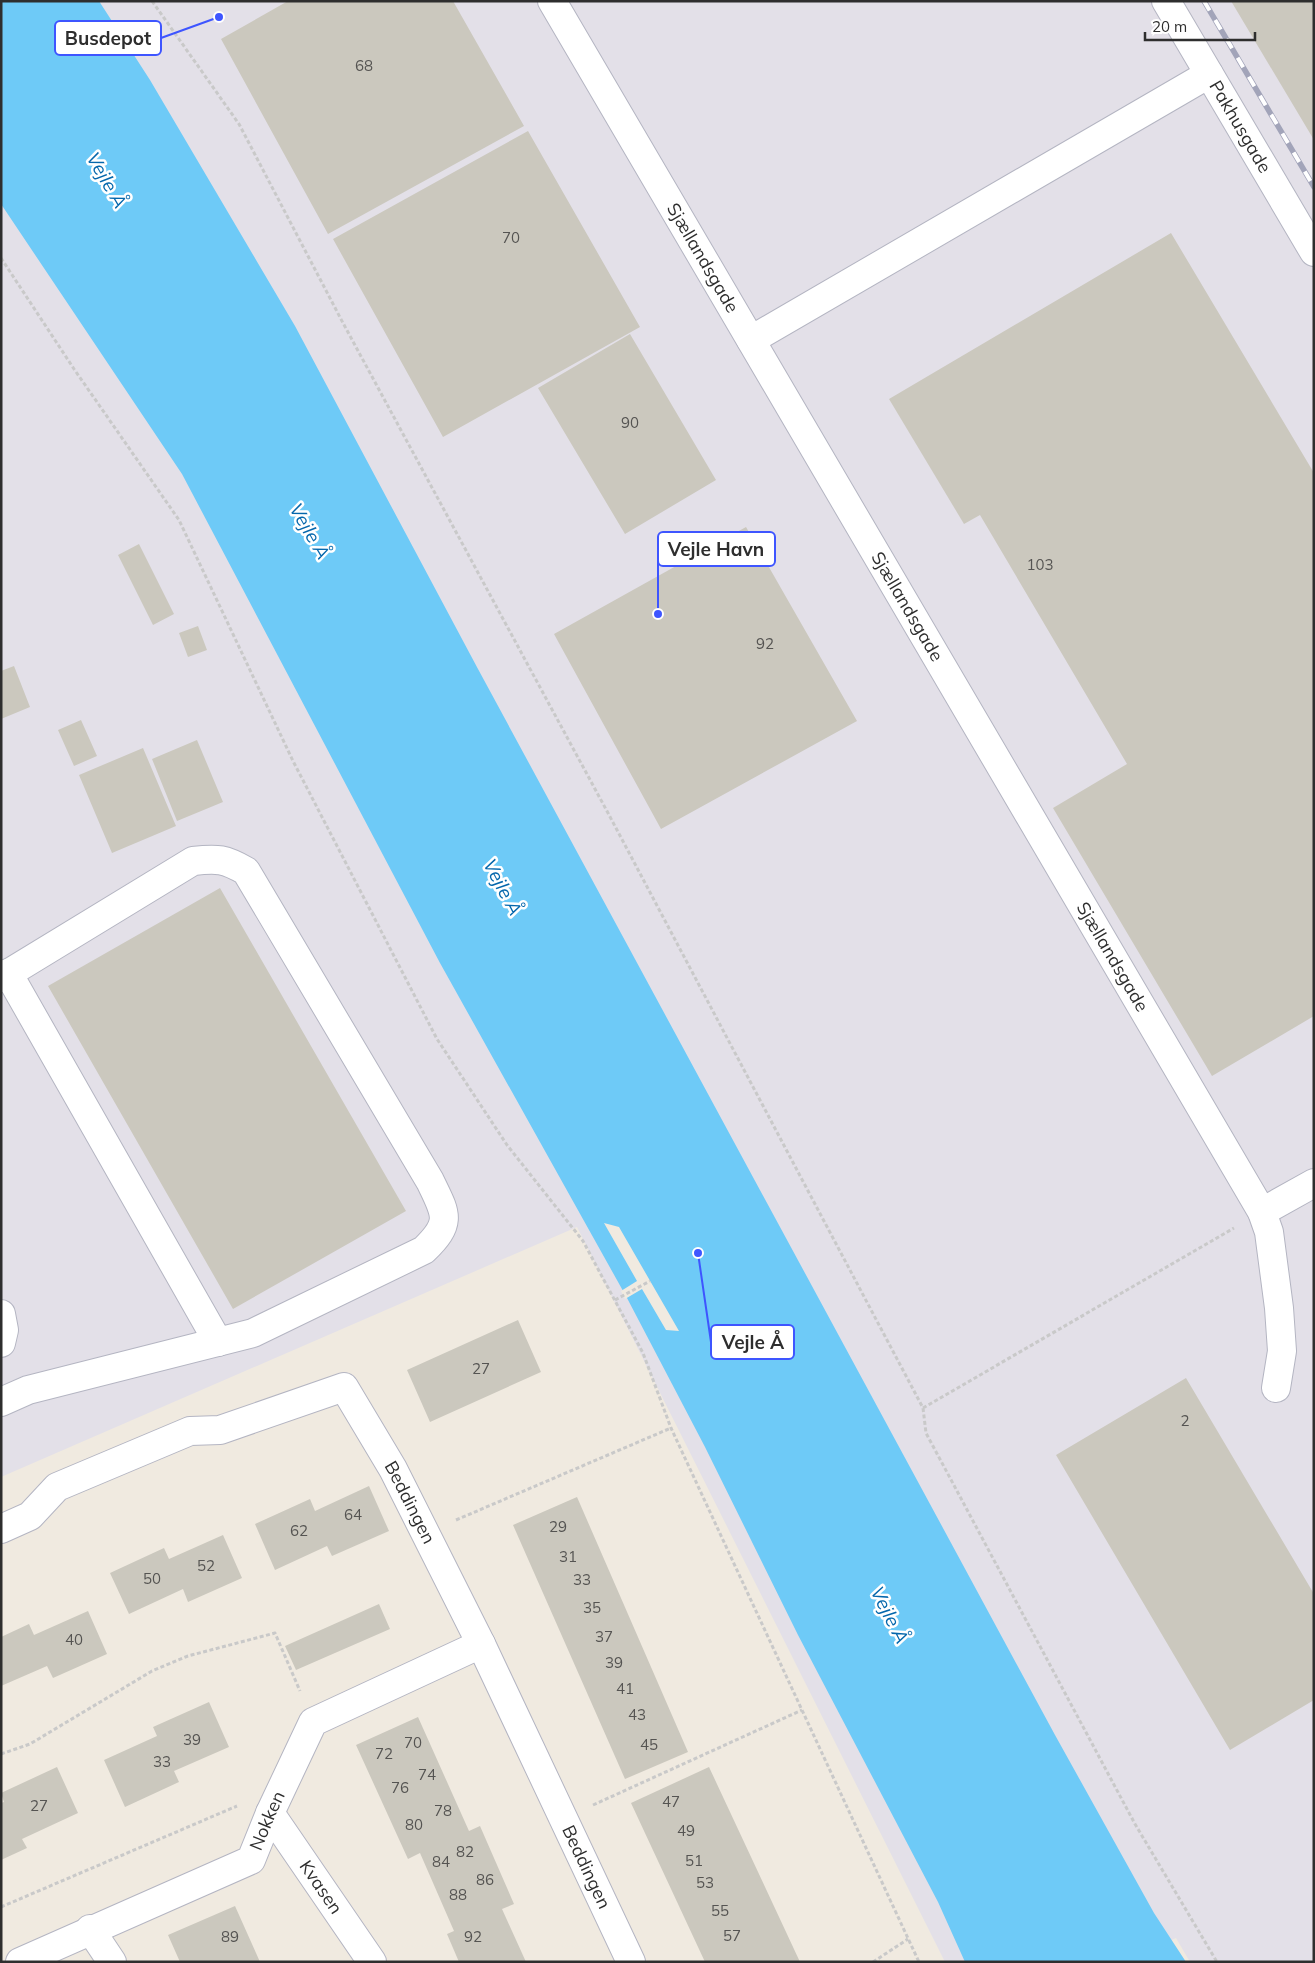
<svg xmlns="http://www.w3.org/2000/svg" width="1315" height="1963" font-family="Mulish,sans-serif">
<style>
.industrial{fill:#e3e0e8}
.water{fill:#6ecaf7}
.pier{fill:#f0eae0}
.building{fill:#cbc8be}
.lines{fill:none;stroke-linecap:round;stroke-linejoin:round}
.minor-casing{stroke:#b4b5c2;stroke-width:30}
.path{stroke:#c9c9c9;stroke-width:3;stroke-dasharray:4 2.5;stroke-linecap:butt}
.minor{stroke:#fff;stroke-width:28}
.rail-casing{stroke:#a2a4b9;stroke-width:5.5}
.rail{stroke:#fff;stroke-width:4;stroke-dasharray:11;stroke-linecap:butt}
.labels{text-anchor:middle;stroke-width:5;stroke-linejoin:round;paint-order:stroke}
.number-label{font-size:15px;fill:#555452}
.street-label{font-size:18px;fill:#2e2e2e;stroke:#fff}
.water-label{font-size:19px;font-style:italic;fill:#0467ac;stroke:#fff}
.leader{fill:none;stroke:#3e55ff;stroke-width:2}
.callout-dot{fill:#3e55ff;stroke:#fff;stroke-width:2}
.callout{fill:#fff;stroke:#3e55ff;stroke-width:2}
.callout-label{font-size:19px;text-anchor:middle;font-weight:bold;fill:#2e2e2e}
</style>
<rect width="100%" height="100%" fill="#f0eae0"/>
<path class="industrial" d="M 1,1 L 1314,1 L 1314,1962 L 1190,1962 L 1176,1938 L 1121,1962 L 945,1962 L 577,1227 L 1,1477 Z"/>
<path class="water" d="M 1,1 L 99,1 L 150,80 L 295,326 L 478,669 L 1055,1735 L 1154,1913 L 1186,1962 L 965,1962 L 938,1902 L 798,1635 L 705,1447 L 627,1298 L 440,963 L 182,474 L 1,204 Z"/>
<path class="pier" d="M 604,1223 L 619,1227 L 679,1331 L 666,1330 L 642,1289 L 625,1299 L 621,1291 L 637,1281 Z"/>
<path class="building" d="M 288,1 L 453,1 L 524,126 L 328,234 L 221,39 Z
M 1231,1 L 1314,1 L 1314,140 Z
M 528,131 L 640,327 L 443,437 L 333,239 Z
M 1171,233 L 1314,473 L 1314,1016 L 1212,1076 L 1053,808 L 1127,764 L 980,515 L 964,524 L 889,399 Z
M 630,334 L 716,480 L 625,534 L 538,388 Z
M 746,527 L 857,721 L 661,829 L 554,634 Z
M 139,544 L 174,614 L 153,625 L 118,555 Z
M 198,626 L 207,650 L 188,657 L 179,633 Z
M 14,666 L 30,707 L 1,719 L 1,671 Z
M 81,720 L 97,756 L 74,766 L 58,730 Z
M 197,740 L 223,802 L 177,821 L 152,759 Z
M 143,748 L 176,826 L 112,853 L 79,775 Z
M 220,888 L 406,1211 L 233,1309 L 48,986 Z
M 518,1320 L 541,1372 L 430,1422 L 407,1370 Z
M 1186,1378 L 1314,1594 L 1314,1700 L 1230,1750 L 1056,1455 Z
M 369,1486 L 389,1531 L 332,1556 L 327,1546 L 275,1570 L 255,1524 L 310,1499 L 315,1511 Z
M 577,1497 L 688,1752 L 625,1779 L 513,1525 Z
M 223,1535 L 242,1578 L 188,1602 L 183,1589 L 129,1614 L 110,1573 L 164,1548 L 169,1559 Z
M 379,1604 L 390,1629 L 296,1670 L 285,1646 Z
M 88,1611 L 107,1654 L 53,1678 L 47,1666 L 1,1686 L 1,1637 L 29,1624 L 34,1635 Z
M 209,1702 L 229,1747 L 174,1771 L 179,1782 L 125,1807 L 104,1760 L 157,1736 L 153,1727 Z
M 418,1717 L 469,1831 L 480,1826 L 514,1904 L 502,1909 L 526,1962 L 459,1962 L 447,1934 L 454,1931 L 420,1853 L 408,1859 L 356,1745 Z
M 57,1767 L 78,1813 L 22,1839 L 27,1848 L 1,1860 L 1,1803 L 4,1802 L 1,1793 Z
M 709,1767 L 800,1962 L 705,1962 L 631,1803 Z
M 235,1906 L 260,1962 L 180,1962 L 168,1935 Z"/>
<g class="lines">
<defs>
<g id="minor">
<path id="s1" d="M 552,1 L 1262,1212 L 1269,1232 L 1279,1308 L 1282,1351 L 1276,1388"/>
<path id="s2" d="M 1166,1 L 1314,252"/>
<path d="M 751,340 L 1209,74"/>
<path d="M 8,973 L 218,1342"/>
<path d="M 1,978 L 193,861 C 218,858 225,859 246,871 L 430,1181 C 446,1214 453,1222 424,1250 L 253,1333 L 28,1390 L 1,1402"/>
<path d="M 1262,1212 L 1314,1183"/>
<path d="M 1,1314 L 4,1330 L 1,1343"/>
<path id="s3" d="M 1,1529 L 30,1516 L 57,1487 L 190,1431 L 220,1430 L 344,1387 L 393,1469 L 481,1644 L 631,1962"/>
<path id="s4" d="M 270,1813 L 372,1962"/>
<path d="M 90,1929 L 112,1962"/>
<path id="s5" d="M 20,1962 L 251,1860 L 270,1813 L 313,1722 L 481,1644"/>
</g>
</defs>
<use href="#minor" class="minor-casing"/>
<path class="path" d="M 152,1 L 239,124 L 343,323 L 608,813 L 923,1408 L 926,1433 L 1135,1824 L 1217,1962
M 1,258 L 74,369 L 179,520 L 293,761 L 437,1039 L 507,1145 L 583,1241 L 643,1353 L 671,1428 L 919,1962
M 615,1300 L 650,1281
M 923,1408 L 1234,1228
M 456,1520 L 671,1428
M 1,1754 L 30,1744 L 152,1671 L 188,1656 L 275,1633 L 300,1691
M 593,1805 L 802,1710
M 1,1907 L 237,1806
M 873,1962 L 908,1939"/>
<use href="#minor" class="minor"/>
<defs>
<path id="rail" d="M 1204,1 L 1314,187"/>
</defs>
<use href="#rail" class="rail-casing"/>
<use href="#rail" class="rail"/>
</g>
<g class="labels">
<g class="number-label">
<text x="364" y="71">68</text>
<text x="511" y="243">70</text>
<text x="630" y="428">90</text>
<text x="1040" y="570">103</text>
<text x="765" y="649">92</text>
<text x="481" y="1374">27</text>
<text x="1185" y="1426">2</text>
<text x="353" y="1520">64</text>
<text x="558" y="1532">29</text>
<text x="299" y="1536">62</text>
<text x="568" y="1562">31</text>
<text x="206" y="1571">52</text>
<text x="152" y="1584">50</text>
<text x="582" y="1585">33</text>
<text x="592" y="1613">35</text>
<text x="604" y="1642">37</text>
<text x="74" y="1645">40</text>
<text x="614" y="1668">39</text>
<text x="625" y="1694">41</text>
<text x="637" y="1720">43</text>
<text x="192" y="1745">39</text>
<text x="413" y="1748">70</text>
<text x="649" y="1750">45</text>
<text x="384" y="1759">72</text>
<text x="162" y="1767">33</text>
<text x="427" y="1780">74</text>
<text x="400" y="1793">76</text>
<text x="671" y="1807">47</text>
<text x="39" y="1811">27</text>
<text x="443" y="1816">78</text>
<text x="414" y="1830">80</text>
<text x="686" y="1836">49</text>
<text x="465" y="1857">82</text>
<text x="694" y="1866">51</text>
<text x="441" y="1867">84</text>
<text x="485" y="1885">86</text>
<text x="705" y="1888">53</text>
<text x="458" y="1900">88</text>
<text x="720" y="1916">55</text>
<text x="732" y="1941">57</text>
<text x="230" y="1942">89</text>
<text x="473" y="1942">92</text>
</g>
<g class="street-label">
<text dy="6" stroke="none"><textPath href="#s2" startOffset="146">Pakhusgade</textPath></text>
<text dy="6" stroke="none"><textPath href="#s1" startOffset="298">Sjællandsgade</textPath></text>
<text dy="6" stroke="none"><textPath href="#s1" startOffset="702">Sjællandsgade</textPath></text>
<text dy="6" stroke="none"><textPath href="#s1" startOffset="1108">Sjællandsgade</textPath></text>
<text dy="6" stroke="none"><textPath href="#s3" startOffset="510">Beddingen</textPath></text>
<text dy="6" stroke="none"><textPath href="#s5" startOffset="295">Nokken</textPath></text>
<text dy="6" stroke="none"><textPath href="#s3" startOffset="915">Beddingen</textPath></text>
<text dy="6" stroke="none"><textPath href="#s4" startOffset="90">Kvasen</textPath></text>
</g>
<g class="water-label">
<text transform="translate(107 180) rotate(60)" y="7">Vejle Å</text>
<text transform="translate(310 531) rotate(60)" y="7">Vejle Å</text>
<text transform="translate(503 887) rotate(62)" y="7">Vejle Å</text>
<text transform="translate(890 1615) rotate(63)" y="7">Vejle Å</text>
</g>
</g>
<path class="leader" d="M219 17L161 38M658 614L658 549M698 1253L711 1342"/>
<g class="callout-dot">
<circle cx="219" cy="17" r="5"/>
<circle cx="658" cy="614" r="5"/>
<circle cx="698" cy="1253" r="5"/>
</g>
<g class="callout">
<rect x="55" y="21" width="106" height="34" rx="5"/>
<rect x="658" y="532" width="117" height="34" rx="5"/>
<rect x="711" y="1325" width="83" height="34" rx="5"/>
</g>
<g class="callout-label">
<text x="108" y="45">Busdepot</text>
<text x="716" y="556">Vejle Havn</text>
<text x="753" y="1349">Vejle Å</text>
</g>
<rect width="1315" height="1963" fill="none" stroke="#2e2e2e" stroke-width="5"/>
<path d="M1145 32v8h110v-8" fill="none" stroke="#2e2e2e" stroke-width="2.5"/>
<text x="1152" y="32" font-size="15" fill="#2e2e2e" stroke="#ffffff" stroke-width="4" paint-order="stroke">20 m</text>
</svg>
